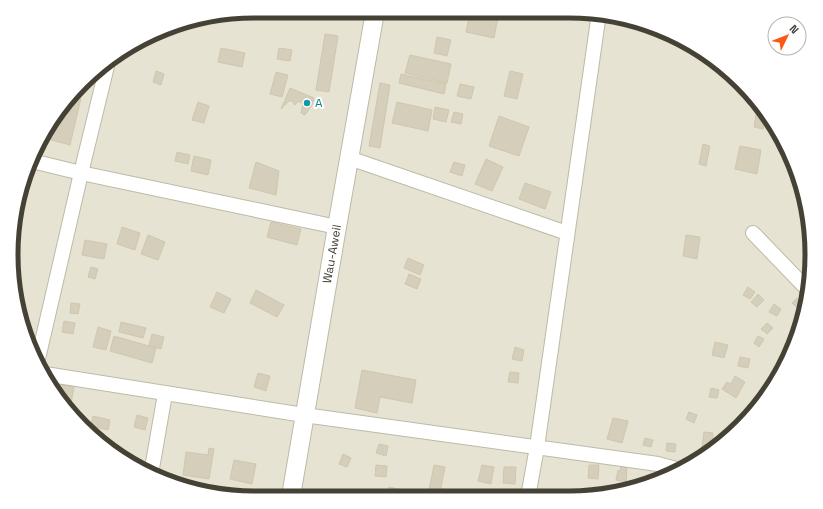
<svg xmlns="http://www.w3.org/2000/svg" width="823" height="509" font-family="'Space Grotesk',sans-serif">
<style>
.residential{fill:#e7e3d3}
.building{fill:#d4ceba;stroke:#cfc7ad}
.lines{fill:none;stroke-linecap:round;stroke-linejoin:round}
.minor-casing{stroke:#bebaa7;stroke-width:16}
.tertiary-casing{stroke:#bebaa7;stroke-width:20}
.minor{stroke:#fff;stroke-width:14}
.tertiary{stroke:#fff;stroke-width:18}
.culture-dot{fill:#0f9aa8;stroke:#fff;stroke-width:1.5}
.labels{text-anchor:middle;stroke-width:4;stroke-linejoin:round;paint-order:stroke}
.culture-label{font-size:12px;fill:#0d838f;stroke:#fff;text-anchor:start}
.street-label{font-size:12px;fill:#454135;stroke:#fff}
.rim{fill:none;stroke:#454135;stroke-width:5}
</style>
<rect width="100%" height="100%" fill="#f3f0e5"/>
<path class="residential" d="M 255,11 L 600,13 L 662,30 L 717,61 L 779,133 L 810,223 L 804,318 L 762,403 L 690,465 L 632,490 L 585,497 L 223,496 L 161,479 L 106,448 L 52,390 L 19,318 L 12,239 L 24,176 L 61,106 L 119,52 L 176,24 Z"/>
<path class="building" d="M 290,11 L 306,11 L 305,18 L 289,16 Z
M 306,11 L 320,11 L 319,20 L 305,18 Z
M 470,12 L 499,12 L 494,38 L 466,32 Z
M 325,34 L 338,36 L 329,92 L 316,90 Z
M 437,37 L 451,40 L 447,56 L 434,53 Z
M 221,48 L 245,53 L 242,67 L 218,62 Z
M 279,48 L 292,50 L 290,61 L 277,59 Z
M 410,55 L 451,64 L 447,83 L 405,73 Z
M 156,71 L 164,74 L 161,85 L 153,82 Z
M 510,71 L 523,74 L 517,99 L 504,96 Z
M 276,72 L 288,75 L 282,97 L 270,94 Z
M 401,74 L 446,84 L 444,94 L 399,83 Z
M 380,83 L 390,85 L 380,148 L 369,146 Z
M 460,84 L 474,87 L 471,99 L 457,96 Z
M 290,88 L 314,98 L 312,105 L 305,115 L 301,113 L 303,104 L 298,101 L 295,105 L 292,101 L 289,101 L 281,109 Z
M 72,96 L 81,98 L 70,145 L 44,138 L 61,106 Z
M 198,102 L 209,106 L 204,123 L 192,120 Z
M 397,102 L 432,110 L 428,131 L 392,123 Z
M 435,107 L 449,110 L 446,122 L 433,119 Z
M 757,108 L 765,116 L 763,129 L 754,127 Z
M 454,112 L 463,114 L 461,124 L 451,122 Z
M 499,116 L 529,127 L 519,156 L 489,146 Z
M 703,144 L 710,146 L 706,166 L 699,164 Z
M 740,146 L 761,150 L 757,174 L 735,169 Z
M 177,152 L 190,155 L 188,164 L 175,161 Z
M 194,156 L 211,160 L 208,175 L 191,171 Z
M 486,159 L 503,167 L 492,191 L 475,184 Z
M 256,162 L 279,171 L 276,195 L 249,188 Z
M 454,162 L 465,165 L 462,176 L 450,172 Z
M 525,183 L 551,192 L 545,209 L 519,199 Z
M 271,222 L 301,229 L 297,245 L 267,237 Z
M 122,227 L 140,233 L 135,250 L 117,244 Z
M 148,235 L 165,242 L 158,260 L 141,254 Z
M 686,235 L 700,237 L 697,259 L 683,256 Z
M 85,240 L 107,244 L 104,259 L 82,255 Z
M 408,258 L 424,265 L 420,275 L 404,268 Z
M 91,267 L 98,269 L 95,279 L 88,277 Z
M 409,274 L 421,279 L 417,289 L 405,284 Z
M 748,287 L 755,292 L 750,299 L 743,295 Z
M 256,290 L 284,305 L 277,317 L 250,303 Z
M 217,292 L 231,299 L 224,313 L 210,307 Z
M 758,294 L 764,300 L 757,307 L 751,302 Z
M 797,298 L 803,305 L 798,309 L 792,303 Z
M 71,303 L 80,304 L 78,314 L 70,313 Z
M 774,304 L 781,309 L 777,316 L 769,312 Z
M 64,321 L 75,323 L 73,334 L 62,332 Z
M 121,322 L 146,328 L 143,338 L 119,332 Z
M 767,323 L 773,328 L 767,334 L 761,329 Z
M 98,327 L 111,331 L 106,350 L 93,347 Z
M 152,334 L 164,337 L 161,349 L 149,346 Z
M 114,336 L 156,348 L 152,363 L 110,351 Z
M 758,336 L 764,339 L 759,347 L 754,343 Z
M 715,342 L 728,345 L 724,358 L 712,355 Z
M 515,347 L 524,350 L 522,361 L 512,359 Z
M 740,357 L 750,359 L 748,368 L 738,366 Z
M 776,367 L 778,369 L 773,379 L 769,377 Z
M 362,370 L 416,380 L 412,403 L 380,397 L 377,413 L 355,408 Z
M 510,372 L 519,373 L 518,383 L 508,382 Z
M 258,373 L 270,376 L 266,391 L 254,387 Z
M 735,376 L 745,382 L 736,398 L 722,389 L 727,382 L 731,384 Z
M 49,383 L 74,387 L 70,409 L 52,390 Z
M 711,388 L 719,390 L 717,398 L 709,397 Z
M 689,412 L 697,415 L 694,423 L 686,419 Z
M 137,415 L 148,418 L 145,430 L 134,427 Z
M 93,416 L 110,420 L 108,430 L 91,426 Z
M 613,418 L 628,421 L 622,443 L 607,439 Z
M 704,432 L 713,433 L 712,446 L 710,448 L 702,447 Z
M 645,438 L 653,440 L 651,447 L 643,445 Z
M 667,443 L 676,444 L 675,452 L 666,451 Z
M 379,444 L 388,446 L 386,456 L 376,453 Z
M 209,448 L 214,449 L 209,479 L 183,475 L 186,452 L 208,455 Z
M 343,454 L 351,458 L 347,467 L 339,464 Z
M 234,460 L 256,464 L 252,484 L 230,479 Z
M 376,465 L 387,466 L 386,477 L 375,476 Z
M 434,465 L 445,467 L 439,497 L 428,495 Z
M 482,465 L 494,467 L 491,484 L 478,481 Z
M 589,465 L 599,465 L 598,479 L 588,478 Z
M 504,467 L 516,467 L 515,484 L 503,483 Z
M 621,467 L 627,468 L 626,482 L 616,480 L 618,470 L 620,471 Z
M 389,487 L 421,494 L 421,497 L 387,497 Z"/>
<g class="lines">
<defs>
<path id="minor" d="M 349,158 L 567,233
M 32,161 L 81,173 L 337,227
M 753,233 L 806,288
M 38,359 L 81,173 L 108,62
M 45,374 L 304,415 L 658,464 L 680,470
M 151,474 L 165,394
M 528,497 L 537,447 L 599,13"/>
<path id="tertiary" d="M 291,496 L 337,227 L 375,12"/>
</defs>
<use href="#minor" class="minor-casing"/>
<use href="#tertiary" class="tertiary-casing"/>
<use href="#minor" class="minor"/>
<use href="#tertiary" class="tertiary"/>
</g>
<circle class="culture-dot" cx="307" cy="103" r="4"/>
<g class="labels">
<g class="culture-label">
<text x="315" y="107">A</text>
</g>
<g class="street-label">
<text transform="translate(332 254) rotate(-80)" y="4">Wau-Aweil</text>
</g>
</g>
<path d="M0 0H823V509H0ZM254 18H569A236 236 0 0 1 805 254V255A236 236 0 0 1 569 491H254A236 236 0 0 1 18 255V254A236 236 0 0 1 254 18Z" fill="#fff" fill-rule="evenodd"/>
<path class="rim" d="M254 18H569A236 236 0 0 1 805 254V255A236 236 0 0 1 569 491H254A236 236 0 0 1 18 255V254A236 236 0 0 1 254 18Z"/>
<g transform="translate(787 36) rotate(47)"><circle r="19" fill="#ffffff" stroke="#b5b3ae"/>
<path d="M0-3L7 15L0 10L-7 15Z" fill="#fb5913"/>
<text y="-6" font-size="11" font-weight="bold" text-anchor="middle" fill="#454135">N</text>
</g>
</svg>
